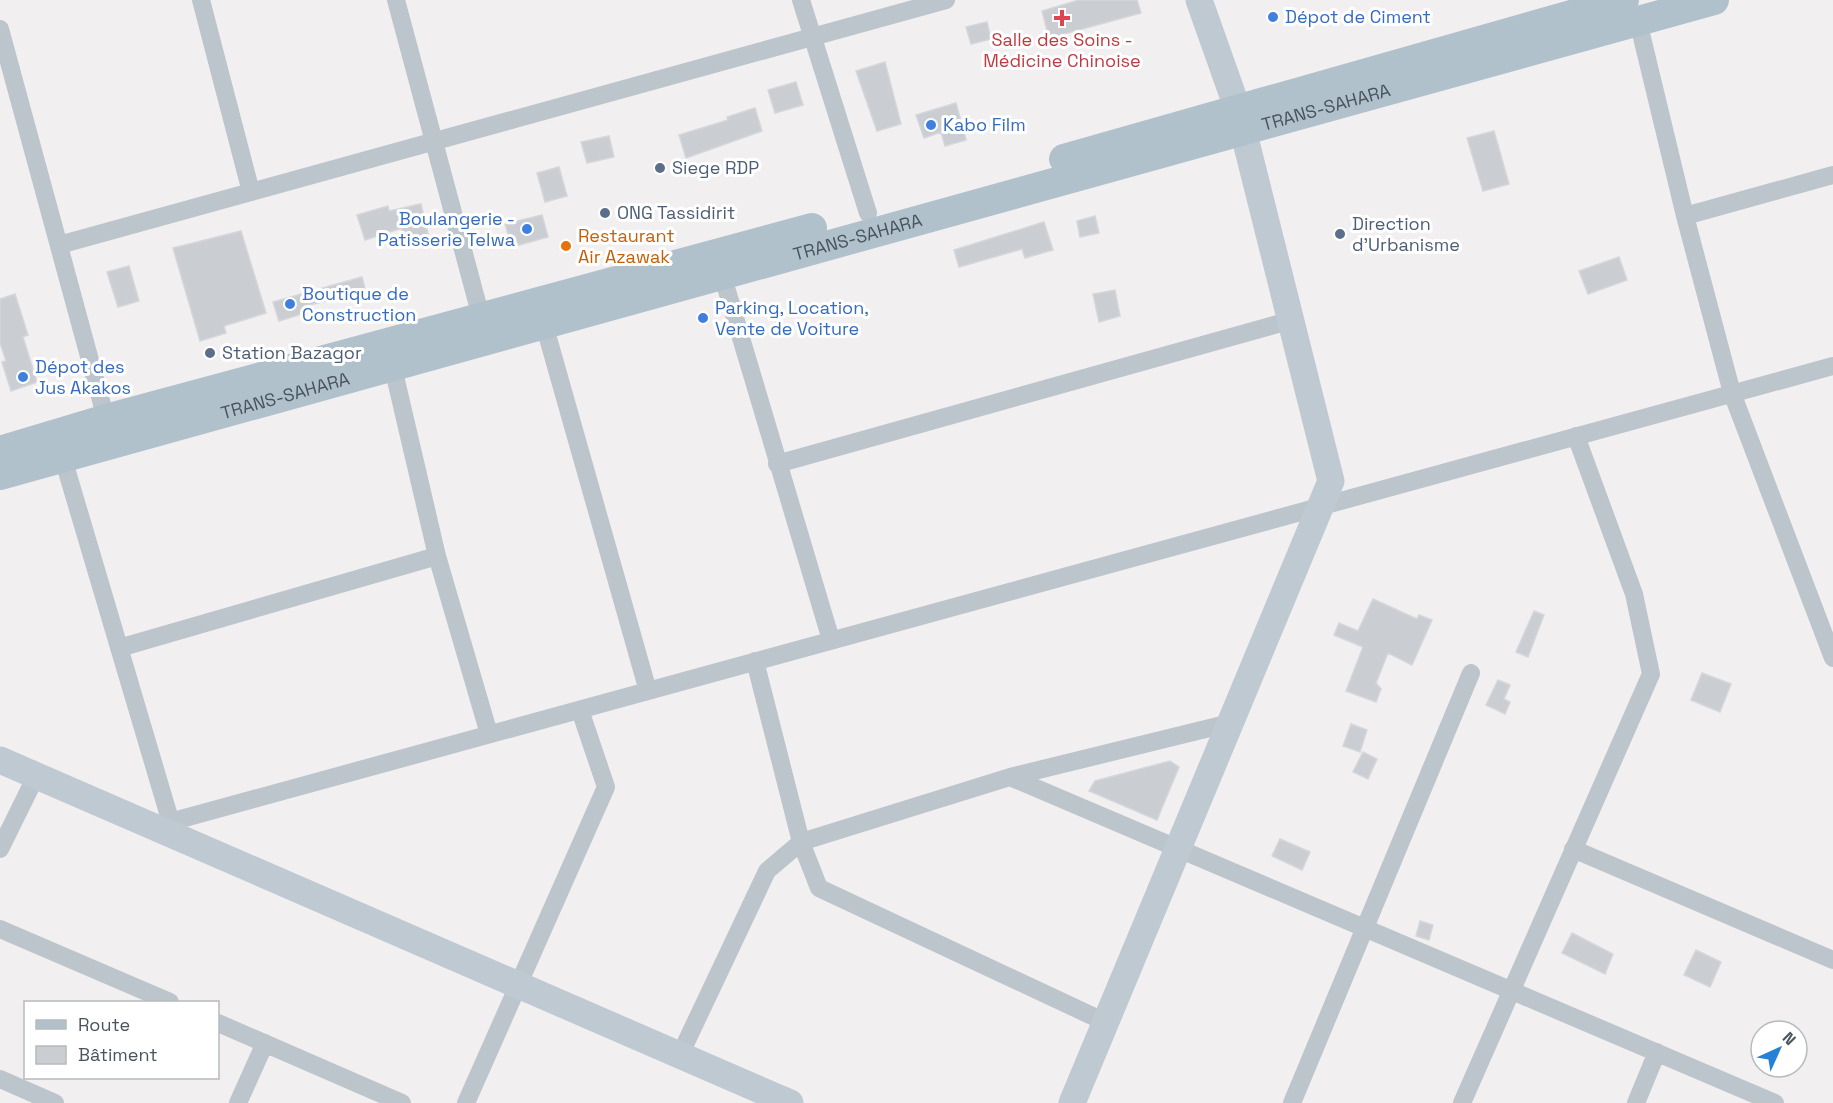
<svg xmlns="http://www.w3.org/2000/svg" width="1833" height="1103" font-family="'Space Grotesk',sans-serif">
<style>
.building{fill:#cacdd2;stroke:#d4d6da;stroke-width:1.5}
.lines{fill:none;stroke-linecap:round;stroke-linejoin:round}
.street{stroke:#bcc5cb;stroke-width:18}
.secondary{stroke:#bec9d2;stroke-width:27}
.primary{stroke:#b1c1cc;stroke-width:30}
.shop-dot{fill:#3f7fe0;stroke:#fff;stroke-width:2}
.health-dot{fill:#e0444e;stroke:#fff;stroke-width:2}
.service-dot{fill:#5c6f8a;stroke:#fff;stroke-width:2}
.food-dot{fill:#e8710a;stroke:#fff;stroke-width:2}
.labels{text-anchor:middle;stroke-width:6;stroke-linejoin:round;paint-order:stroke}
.shop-label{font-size:18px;fill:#366cbe;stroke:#fff;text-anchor:start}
.health-label{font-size:18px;fill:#be3a42;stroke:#fff}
.street-label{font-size:18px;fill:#49545c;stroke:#fff}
.service-label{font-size:18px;fill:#4e5e75;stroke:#fff;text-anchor:start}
.food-label{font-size:18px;fill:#c56008;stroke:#fff;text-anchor:start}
</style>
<rect width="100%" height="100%" fill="#f2eff0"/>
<path class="building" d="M 1079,0 L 1137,0 L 1141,13 L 1049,38 L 1042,11 Z
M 987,22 L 991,39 L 971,44 L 966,27 Z
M 885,62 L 901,124 L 877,131 L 856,71 Z
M 796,82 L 803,105 L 775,113 L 768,90 Z
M 956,103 L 966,140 L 945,146 L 941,132 L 924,138 L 916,115 Z
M 755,108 L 762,131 L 686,158 L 679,135 L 728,120 L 727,117 Z
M 1494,131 L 1509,184 L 1483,191 L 1467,138 Z
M 609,136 L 614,157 L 587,163 L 581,142 Z
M 559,167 L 567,196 L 545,202 L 537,173 Z
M 421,204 L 430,242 L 407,248 L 402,228 L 365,240 L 357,215 L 388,206 L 389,211 Z
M 542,215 L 548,237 L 512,247 L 505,224 Z
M 1095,216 L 1099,233 L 1080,237 L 1077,221 Z
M 1044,222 L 1053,250 L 1025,258 L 1022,249 L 959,267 L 954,250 Z
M 241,231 L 266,313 L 224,326 L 226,333 L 200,341 L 173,248 Z
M 1619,257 L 1627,280 L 1588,294 L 1579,271 Z
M 129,266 L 139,301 L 118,307 L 107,272 Z
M 362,277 L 366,292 L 309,305 L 311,311 L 279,321 L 273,302 Z
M 1115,290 L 1120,316 L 1099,322 L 1093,294 Z
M 15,294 L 28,335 L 23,337 L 37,382 L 11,391 L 2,362 L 6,361 L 0,343 L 0,299 Z
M 1373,599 L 1417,619 L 1419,615 L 1432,620 L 1412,665 L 1388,653 L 1376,683 L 1381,689 L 1376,702 L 1346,691 L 1363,647 L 1334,635 L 1339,623 L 1358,631 Z
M 1534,611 L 1544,615 L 1528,657 L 1516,652 Z
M 1702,673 L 1731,684 L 1720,712 L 1691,700 Z
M 1498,680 L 1510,685 L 1504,699 L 1510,702 L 1505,714 L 1486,705 Z
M 1351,724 L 1367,730 L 1360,752 L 1343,746 Z
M 1363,752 L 1377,759 L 1368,779 L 1353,772 Z
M 1170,761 L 1179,767 L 1157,820 L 1089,791 L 1095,781 Z
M 1280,839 L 1310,852 L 1302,870 L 1272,856 Z
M 1420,921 L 1433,925 L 1429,940 L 1416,936 Z
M 1572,933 L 1613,954 L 1605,974 L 1562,953 Z
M 1696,950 L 1721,962 L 1710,987 L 1684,975 Z"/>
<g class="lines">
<path class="street" d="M 201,0 L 251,192
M 396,0 L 481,317
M 801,0 L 868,213
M 1638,21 L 1685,216 L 1732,393 L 1833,658
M 0,29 L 106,419
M 1685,216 L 1833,175
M 59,245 L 946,0
M 722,274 L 831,640
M 544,324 L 648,691
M 391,359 L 437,556 L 489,734
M 60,448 L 174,833
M 777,464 L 1292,320
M 119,648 L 437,556
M 755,661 L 801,842 L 819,888 L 1105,1022
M 1010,777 L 1775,1103
M 170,822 L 1833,366
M 0,849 L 37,774
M 1573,849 L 1833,960
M 0,929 L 170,1002
M 218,1023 L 402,1103
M 680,1055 L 767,871 L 801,842 L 1010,777 L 1230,723
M 0,1079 L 55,1103
M 238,1103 L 265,1043
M 466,1103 L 606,787 L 580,710
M 1292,1103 L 1471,673
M 1462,1103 L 1651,674 L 1634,594 L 1576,436
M 1636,1103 L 1657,1052"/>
<path class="secondary" d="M 0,760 L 790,1103
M 1072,1103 L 1331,481 L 1238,110 L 1199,0"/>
<g class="primary">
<path d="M 1064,159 L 1624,0"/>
<path d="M 0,451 L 106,419 L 812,228"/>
<path id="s1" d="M 0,475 L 1714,0"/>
</g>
</g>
<g class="shop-dot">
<circle cx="1273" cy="17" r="6"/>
<circle cx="931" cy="125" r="6"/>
<circle cx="527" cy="229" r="6"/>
<circle cx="290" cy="304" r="6"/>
<circle cx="703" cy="318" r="6"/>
<circle cx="23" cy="377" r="6"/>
</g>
<path class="health-dot" d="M1059 9h6v6h6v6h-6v6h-6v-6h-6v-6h6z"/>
<g class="service-dot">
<circle cx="660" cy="168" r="6"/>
<circle cx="605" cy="213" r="6"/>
<circle cx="1340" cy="234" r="6"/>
<circle cx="210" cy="353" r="6"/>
</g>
<circle class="food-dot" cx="566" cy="246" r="6"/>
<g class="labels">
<g class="shop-label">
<text x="1285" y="23">Dépot de Ciment</text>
<text x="943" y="131">Kabo Film</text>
<text x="515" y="225" text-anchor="end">Boulangerie -<tspan x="515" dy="21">Patisserie Telwa</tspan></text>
<text x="302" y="300">Boutique de<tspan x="302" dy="21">Construction</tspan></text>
<text x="715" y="314">Parking, Location,<tspan x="715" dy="21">Vente de Voiture</tspan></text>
<text x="35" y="373">Dépot des<tspan x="35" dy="21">Jus Akakos</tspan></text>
</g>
<g class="health-label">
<text x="1062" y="46">Salle des Soins -<tspan x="1062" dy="21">Médicine Chinoise</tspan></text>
</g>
<g class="street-label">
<text dy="6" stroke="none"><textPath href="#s1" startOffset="1376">TRANS-SAHARA</textPath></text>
<text dy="6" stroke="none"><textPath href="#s1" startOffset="890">TRANS-SAHARA</textPath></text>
<text dy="6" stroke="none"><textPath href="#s1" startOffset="296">TRANS-SAHARA</textPath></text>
</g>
<g class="service-label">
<text x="672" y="174">Siege RDP</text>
<text x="617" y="219">ONG Tassidirit</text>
<text x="1352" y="230">Direction<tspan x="1352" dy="21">d'Urbanisme</tspan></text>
<text x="222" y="359">Station Bazagor</text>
</g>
<g class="food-label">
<text x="578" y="242">Restaurant<tspan x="578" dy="21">Air Azawak</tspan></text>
</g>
</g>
<rect x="24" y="1001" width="195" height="78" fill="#ffffff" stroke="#b6bbbe" stroke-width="1.5"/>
<rect x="36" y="1020" width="30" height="9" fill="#b1c1cc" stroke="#b6bbbe" stroke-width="1.5"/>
<text x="78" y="1031" font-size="18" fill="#49545c">Route</text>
<rect x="36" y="1046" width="30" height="18" fill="#cacdd2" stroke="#b6bbbe" stroke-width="1.5"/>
<text x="78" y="1061" font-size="18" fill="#49545c">Bâtiment</text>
<g transform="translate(1779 1049) rotate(45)"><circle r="28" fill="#ffffff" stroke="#b6bbbe" stroke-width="1.5"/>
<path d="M0-4.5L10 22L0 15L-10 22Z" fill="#2581d6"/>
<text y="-9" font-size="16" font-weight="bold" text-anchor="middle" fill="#49545c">N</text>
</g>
</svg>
